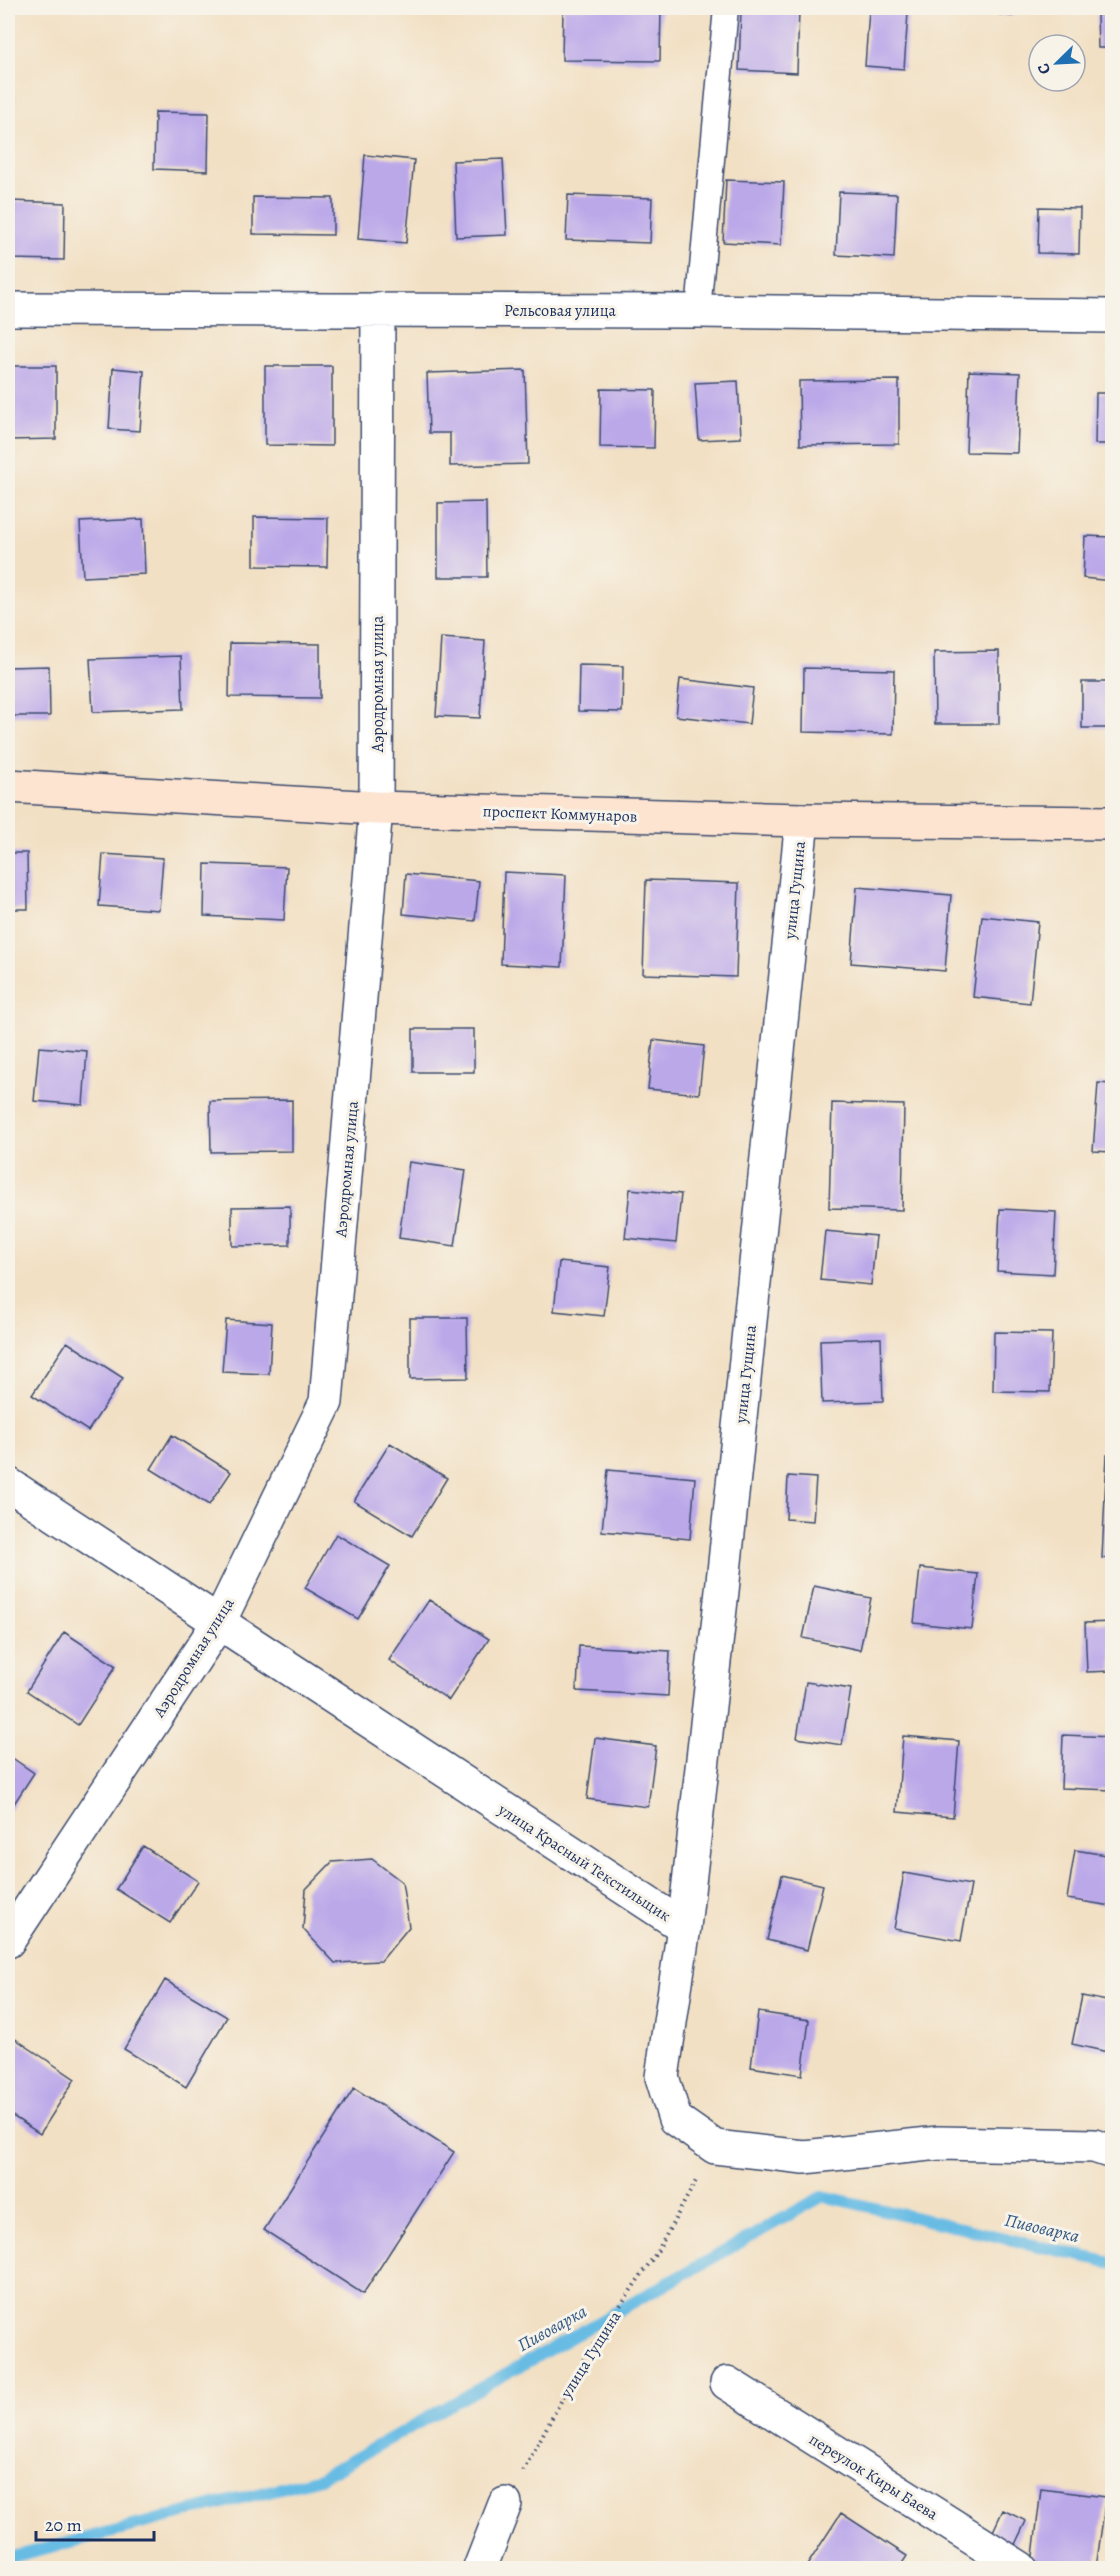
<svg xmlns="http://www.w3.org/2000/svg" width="1120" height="2576" font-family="Alegreya,serif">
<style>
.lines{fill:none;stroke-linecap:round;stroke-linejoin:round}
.stream{stroke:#67bce4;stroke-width:12}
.building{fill:#bba8e9}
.lane-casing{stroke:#3b4a6d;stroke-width:27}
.street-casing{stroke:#3b4a6d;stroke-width:36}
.secondary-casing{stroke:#3b4a6d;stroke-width:36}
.path{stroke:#3b4a6d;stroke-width:4;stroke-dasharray:1.5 4.5;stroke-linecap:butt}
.lane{stroke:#fff;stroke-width:24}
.street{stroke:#fff;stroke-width:33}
.secondary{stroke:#fde4d0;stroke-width:33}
.labels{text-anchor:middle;stroke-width:6;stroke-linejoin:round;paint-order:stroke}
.street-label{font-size:16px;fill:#1b2f5e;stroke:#f7f3e8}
.water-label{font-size:18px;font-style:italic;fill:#325986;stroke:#f7f3e8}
</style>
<rect width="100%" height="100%" fill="#f7f3e8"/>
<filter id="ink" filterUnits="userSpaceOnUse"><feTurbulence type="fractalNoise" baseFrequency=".0167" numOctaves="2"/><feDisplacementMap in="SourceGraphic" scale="12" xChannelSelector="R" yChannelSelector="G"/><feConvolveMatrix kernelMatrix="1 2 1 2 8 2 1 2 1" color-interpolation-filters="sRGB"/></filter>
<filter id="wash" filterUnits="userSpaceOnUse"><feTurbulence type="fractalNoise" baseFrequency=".008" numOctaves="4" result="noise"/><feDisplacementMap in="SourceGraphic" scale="24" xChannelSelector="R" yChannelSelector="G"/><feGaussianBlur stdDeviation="1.35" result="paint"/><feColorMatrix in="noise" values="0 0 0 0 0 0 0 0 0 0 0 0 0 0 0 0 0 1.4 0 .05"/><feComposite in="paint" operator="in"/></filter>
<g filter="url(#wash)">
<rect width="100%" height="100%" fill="#f2e0c4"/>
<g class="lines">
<path class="stream" d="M 8,2558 L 320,2478 L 823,2196 L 1112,2263"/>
</g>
<g id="blocks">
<path class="building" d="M 563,8 L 661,8 L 660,61 L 562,60 Z
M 741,8 L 799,10 L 797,73 L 739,70 Z
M 943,8 L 1013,8 L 1012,16 Z
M 869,10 L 908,13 L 904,69 L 865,66 Z
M 1112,14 L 1112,48 L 1098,48 L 1097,15 Z
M 155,112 L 209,113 L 208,171 L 154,169 Z
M 365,155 L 414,160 L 406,243 L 358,239 Z
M 503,159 L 507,235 L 456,237 L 453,161 Z
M 726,180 L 784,182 L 781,245 L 723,242 Z
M 839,192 L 897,194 L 894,258 L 836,255 Z
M 568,195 L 652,198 L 650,243 L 566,240 Z
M 253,197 L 333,198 L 333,235 L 253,234 Z
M 11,201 L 65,203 L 64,260 L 9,259 Z
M 1039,207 L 1080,208 L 1079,254 L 1038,253 Z
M 8,366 L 56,366 L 56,439 L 8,440 Z
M 265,366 L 332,366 L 332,446 L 265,445 Z
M 113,368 L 144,371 L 140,431 L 109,429 Z
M 525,370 L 528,464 L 450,466 L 450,433 L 429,433 L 427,373 Z
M 969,371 L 1020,373 L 1017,453 L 966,452 Z
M 899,380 L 899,444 L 800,445 L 799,381 Z
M 738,381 L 741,438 L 699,440 L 695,383 Z
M 601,389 L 655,390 L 654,448 L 600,447 Z
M 1096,393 L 1112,393 L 1112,444 L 1095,444 Z
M 486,502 L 487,577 L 438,577 L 438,503 Z
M 254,517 L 328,518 L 327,567 L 254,566 Z
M 143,519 L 145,574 L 83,577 L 80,522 Z
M 1085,536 L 1112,537 L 1112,581 L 1083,578 Z
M 441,638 L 485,641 L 480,718 L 436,716 Z
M 230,643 L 320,644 L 320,698 L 229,697 Z
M 999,651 L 999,724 L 935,724 L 934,652 Z
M 181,656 L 183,709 L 93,712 L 90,659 Z
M 579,665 L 623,666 L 622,712 L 578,711 Z
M 49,666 L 50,716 L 8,716 L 8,667 Z
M 804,668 L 894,670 L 893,734 L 803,732 Z
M 680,679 L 753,688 L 749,724 L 676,716 Z
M 1082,682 L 1112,682 L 1112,728 L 1082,728 Z
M 8,853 L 27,853 L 28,909 L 8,909 Z
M 103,854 L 163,858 L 159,910 L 99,906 Z
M 205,864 L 287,867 L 284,920 L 204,916 Z
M 504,872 L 566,875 L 562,967 L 501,964 Z
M 406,874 L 479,881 L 475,921 L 403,914 Z
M 646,880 L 739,883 L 736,977 L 643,974 Z
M 857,887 L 951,895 L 945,971 L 851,963 Z
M 982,916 L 1038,922 L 1030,1003 L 973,997 Z
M 413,1029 L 474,1029 L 474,1072 L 413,1072 Z
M 653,1040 L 704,1046 L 699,1094 L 648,1089 Z
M 39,1047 L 87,1051 L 83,1105 L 34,1101 Z
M 1098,1083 L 1112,1084 L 1112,1152 L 1093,1151 Z
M 292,1100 L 292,1151 L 211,1152 L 210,1101 Z
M 832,1103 L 904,1105 L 902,1210 L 829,1208 Z
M 409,1162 L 466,1170 L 455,1246 L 399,1238 Z
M 630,1189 L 681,1194 L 676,1243 L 625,1238 Z
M 290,1206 L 290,1245 L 232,1246 L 232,1207 Z
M 1000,1209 L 1056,1212 L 1053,1274 L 997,1271 Z
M 825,1231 L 876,1236 L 871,1285 L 820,1280 Z
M 559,1262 L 610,1267 L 604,1316 L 554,1311 Z
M 410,1318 L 467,1318 L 468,1378 L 410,1379 Z
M 226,1320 L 272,1323 L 269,1374 L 222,1372 Z
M 994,1332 L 1052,1333 L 1050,1392 L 993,1391 Z
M 881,1338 L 883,1401 L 822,1403 L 820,1340 Z
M 67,1342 L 123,1378 L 88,1431 L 32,1395 Z
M 172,1435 L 231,1472 L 209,1505 L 151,1469 Z
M 390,1443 L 447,1478 L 412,1536 L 354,1501 Z
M 1107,1455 L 1112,1456 L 1112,1559 L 1102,1558 Z
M 608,1470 L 695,1478 L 690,1539 L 602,1531 Z
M 788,1476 L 816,1478 L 813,1521 L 786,1519 Z
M 336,1534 L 390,1566 L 358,1619 L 305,1588 Z
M 920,1568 L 978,1574 L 972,1629 L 914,1623 Z
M 814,1586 L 871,1598 L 860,1650 L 803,1638 Z
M 429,1600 L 489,1639 L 449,1700 L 389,1660 Z
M 1112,1622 L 1112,1671 L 1087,1672 L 1085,1623 Z
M 64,1632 L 116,1666 L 78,1725 L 27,1691 Z
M 579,1646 L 670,1651 L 668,1696 L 577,1691 Z
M 806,1682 L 851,1689 L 842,1745 L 797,1738 Z
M 1063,1735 L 1112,1737 L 1112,1790 L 1061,1788 Z
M 903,1736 L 959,1741 L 953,1817 L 897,1812 Z
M 595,1738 L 656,1746 L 648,1807 L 587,1799 Z
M 8,1755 L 34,1773 L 8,1813 Z
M 143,1846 L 198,1881 L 170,1923 L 116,1889 Z
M 1075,1850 L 1112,1856 L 1112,1906 L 1067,1899 Z
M 372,1859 L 402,1882 L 409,1927 L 381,1961 L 335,1963 L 303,1929 L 306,1889 L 332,1862 Z
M 904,1873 L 971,1885 L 961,1941 L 894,1929 Z
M 782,1875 L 823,1885 L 807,1950 L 767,1940 Z
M 165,1980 L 227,2017 L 186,2087 L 124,2049 Z
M 1082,1996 L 1112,2002 L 1112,2053 L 1072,2044 Z
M 758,2012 L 809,2020 L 802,2075 L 751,2067 Z
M 8,2034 L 75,2079 L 40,2134 L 8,2113 Z
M 354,2088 L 454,2152 L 363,2294 L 264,2230 Z
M 1041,2489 L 1106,2497 L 1096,2568 L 1065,2568 L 1032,2564 Z
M 1003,2510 L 1026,2521 L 1011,2553 L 988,2542 Z
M 841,2513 L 907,2556 L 899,2568 L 806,2567 Z"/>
</g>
</g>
<g filter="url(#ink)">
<use href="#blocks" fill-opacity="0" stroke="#3b4a6d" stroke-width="1.5"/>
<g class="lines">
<defs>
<path id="lane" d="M 698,311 L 726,8"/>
<path id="street" d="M 8,309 L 698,311 L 1112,316
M 8,1484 L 684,1927 L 662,2077 L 675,2119 L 715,2147 L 804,2157 L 939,2143 L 1094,2146 L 1112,2152
M 684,1927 L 722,1591 L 802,820
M 8,1941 L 219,1622 L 326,1402 L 376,808 L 378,309
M 727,2383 L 1020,2568
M 480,2568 L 505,2504"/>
<path id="secondary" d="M 8,786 L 376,808 L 802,820 L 1112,823"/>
</defs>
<use href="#lane" class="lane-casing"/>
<use href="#street" class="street-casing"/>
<use href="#secondary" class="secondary-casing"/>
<path class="path" d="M 523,2471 L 585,2357 L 657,2252 L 697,2179"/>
<use href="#lane" class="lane"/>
<use href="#street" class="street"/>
<use href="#secondary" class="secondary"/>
</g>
</g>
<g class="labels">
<g class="street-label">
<text x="560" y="316">Рельсовая улица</text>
<text transform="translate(377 684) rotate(-90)" y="6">Аэродромная улица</text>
<text transform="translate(560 813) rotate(2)" y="6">проспект Коммунаров</text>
<text transform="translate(794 890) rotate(-84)" y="6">улица Гущина</text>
<text transform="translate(346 1169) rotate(-85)" y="6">Аэродромная улица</text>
<text transform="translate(745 1374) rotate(-84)" y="6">улица Гущина</text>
<text transform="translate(193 1657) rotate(-58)" y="6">Аэродромная улица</text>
<text transform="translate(585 1862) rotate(33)" y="6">улица Красный Текстильщик</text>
<text transform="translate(590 2354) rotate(-58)" y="6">улица Гущина</text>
<text transform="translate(874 2476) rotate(32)" y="6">переулок Киры Баева</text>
</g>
<g class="water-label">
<text transform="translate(1042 2228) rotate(13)" y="6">Пивоварка</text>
<text transform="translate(552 2328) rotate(-29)" y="6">Пивоварка</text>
</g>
</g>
<rect width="1120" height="2576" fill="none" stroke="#f7f3e8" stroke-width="30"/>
<g transform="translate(1057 63) rotate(246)"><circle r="28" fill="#f7f3e8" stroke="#9fa5b1" stroke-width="1.5"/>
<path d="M0-4.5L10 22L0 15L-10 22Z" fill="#1f6fb2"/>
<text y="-9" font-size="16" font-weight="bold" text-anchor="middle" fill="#1b2f5e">С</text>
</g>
<path d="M36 2531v9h118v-9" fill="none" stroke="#1b2f5e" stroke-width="3"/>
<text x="45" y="2531" font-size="18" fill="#1b2f5e" stroke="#f7f3e8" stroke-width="4.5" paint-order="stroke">20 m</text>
</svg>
